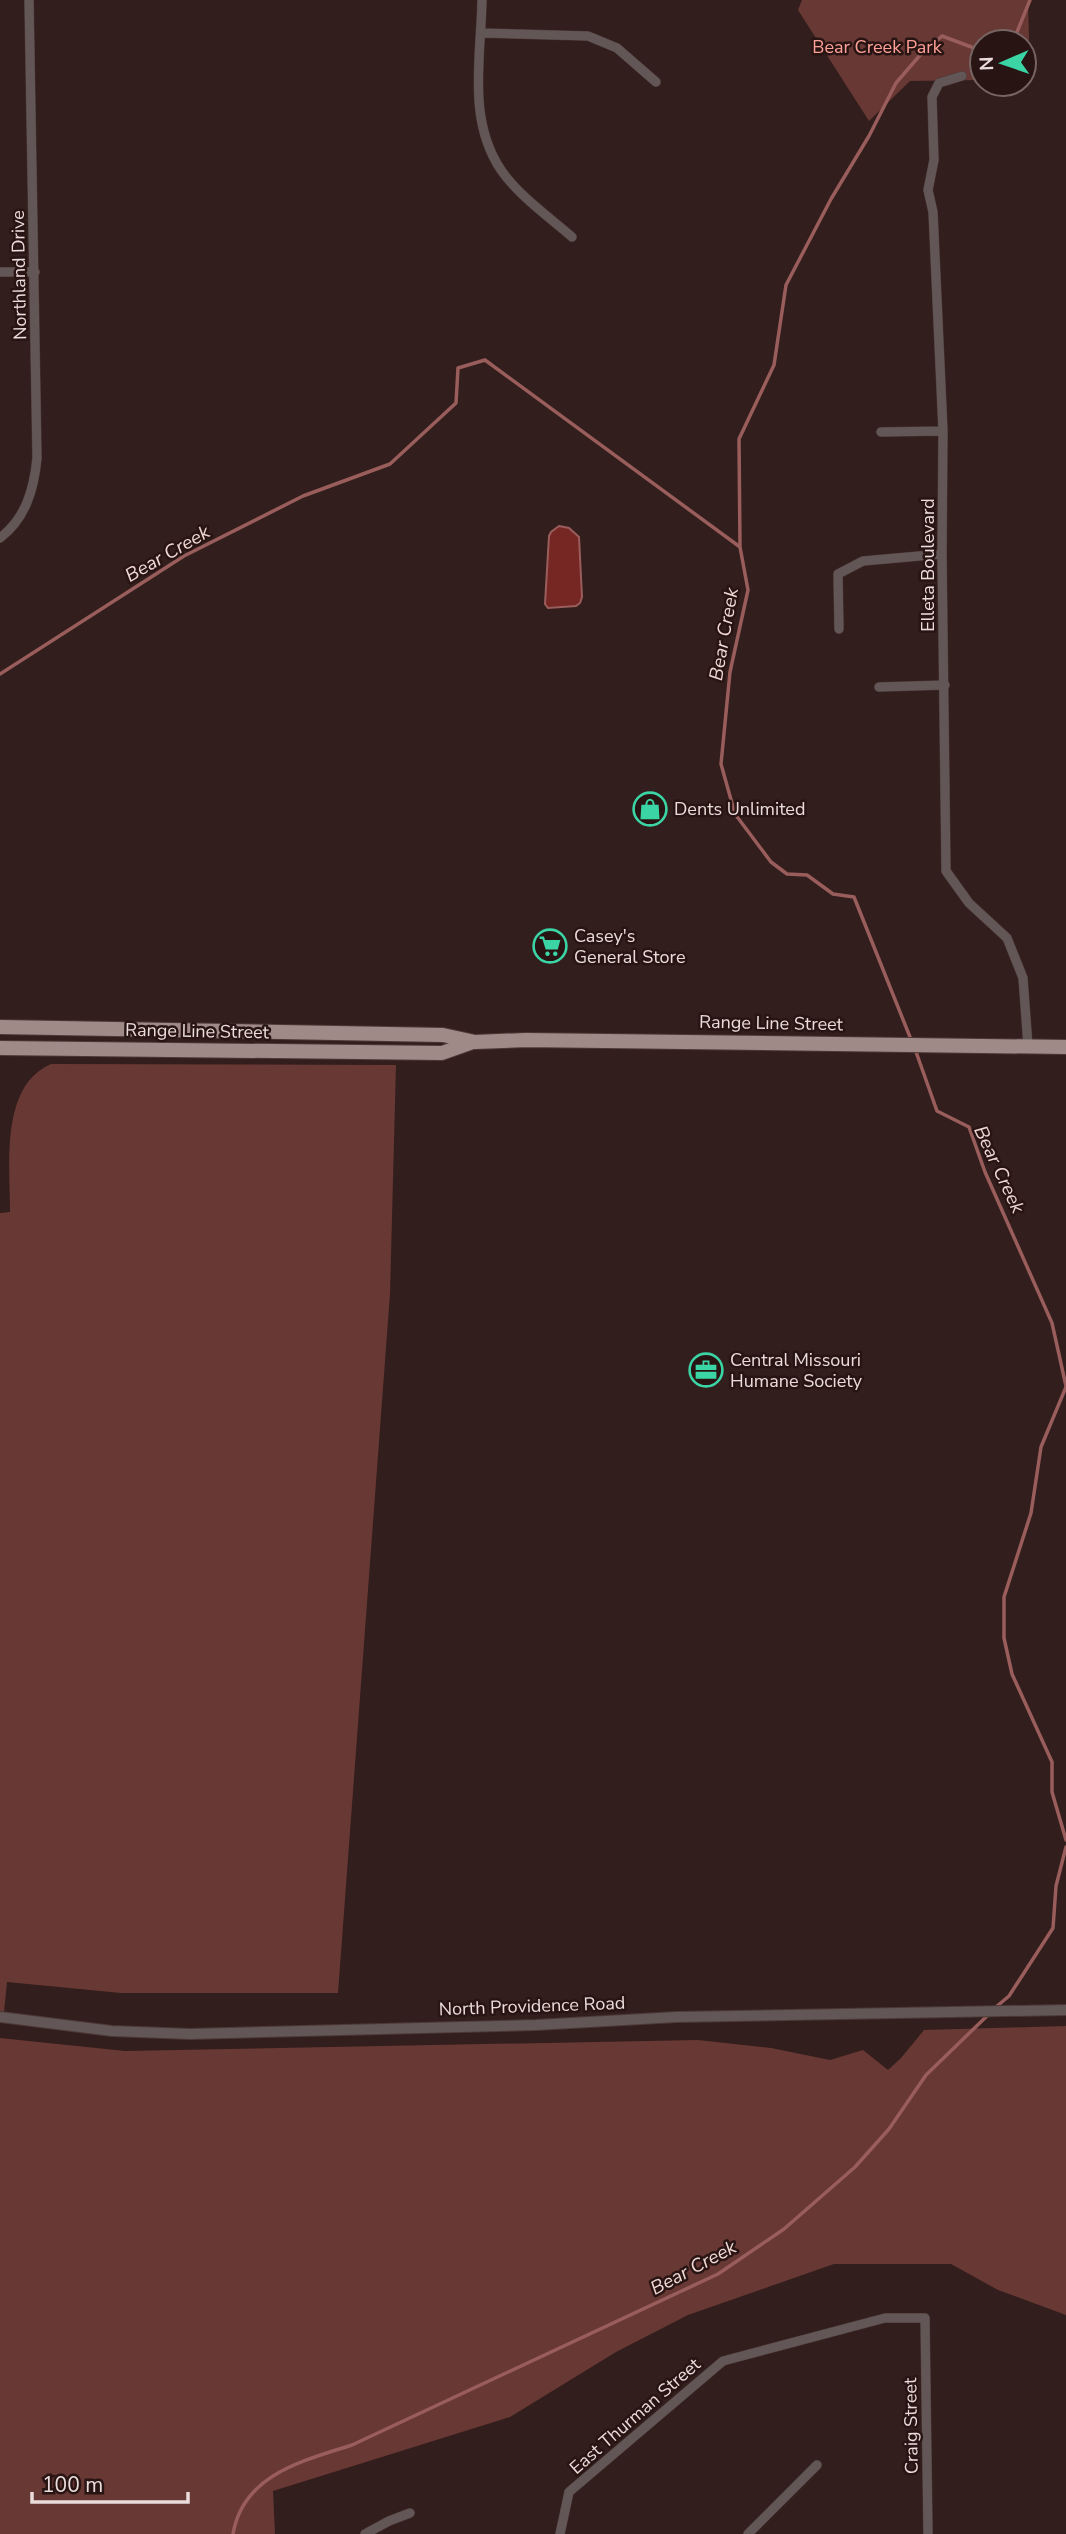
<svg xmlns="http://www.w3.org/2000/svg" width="1066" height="2534" font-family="'Nunito Sans',sans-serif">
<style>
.green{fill:#683834}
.water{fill:#762724;stroke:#995d5b;stroke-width:2}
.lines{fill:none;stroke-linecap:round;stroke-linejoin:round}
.stream{stroke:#995d5b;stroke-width:3.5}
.minor-casing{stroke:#4c3937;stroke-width:10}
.tertiary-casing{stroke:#4c3937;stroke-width:12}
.primary-casing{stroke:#4c3937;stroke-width:16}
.minor{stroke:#625756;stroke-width:9}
.tertiary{stroke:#625756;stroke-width:10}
.primary{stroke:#a08a88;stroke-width:14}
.labels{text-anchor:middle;stroke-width:5;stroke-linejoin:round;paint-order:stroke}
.park-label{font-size:18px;fill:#ffa198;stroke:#281513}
.street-label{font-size:18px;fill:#eadcda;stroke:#281513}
.poi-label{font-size:18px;fill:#eadcda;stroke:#281513;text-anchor:start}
.water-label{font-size:19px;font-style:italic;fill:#f1d8d5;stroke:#281513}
</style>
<rect width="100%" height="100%" fill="#321e1c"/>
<path class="green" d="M 802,0 L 1028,0 L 1030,79 L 1024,79 L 1024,42 L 982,42 L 982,80 L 910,81 L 869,121 L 798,10 Z
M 51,1064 L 396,1065 L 390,1294 L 338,1993 L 121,1993 L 7,1982 L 4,2012 L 0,2011 L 0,1213 L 10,1212 C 10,1164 0,1086 51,1064 Z
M 1066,2026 L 1066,2315 L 998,2290 L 951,2264 L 834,2264 L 688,2315 L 616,2352 L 510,2417 L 273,2491 L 275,2534 L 0,2534 L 0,2038 L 125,2051 L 698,2040 L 771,2048 L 830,2060 L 863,2050 L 888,2070 L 901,2058 L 924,2030 Z"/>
<path class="water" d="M 559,526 L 569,528 L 579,537 L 582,597 L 580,603 L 576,606 L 548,608 L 545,604 L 549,536 L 551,532 Z"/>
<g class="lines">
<path class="stream" d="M 1000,42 L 1017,32 L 1030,0
M 929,47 L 942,36 L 982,51
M 740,547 L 739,439 L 774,365 L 786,285 L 831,199 L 869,136 L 896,83 L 921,54
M 0,674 L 184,556 L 303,496 L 390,464 L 456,403 L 458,368 L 485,360 L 740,547 L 748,590 L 730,672 L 721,764 L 735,814 L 771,862 L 787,874 L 807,875 L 833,894 L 854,897 L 912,1042
M 915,1049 L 937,1111 L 969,1127 L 985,1172 L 1052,1323 L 1066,1386
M 1066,1387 L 1041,1447 L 1031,1513 L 1004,1597 L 1004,1638 L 1012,1674 L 1052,1762 L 1052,1792 L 1066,1840
M 996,2007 L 1009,1996 L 1053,1928 L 1056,1886 L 1066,1847
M 233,2534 C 243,2475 302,2461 352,2445 L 718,2274 L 784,2229 L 855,2167 L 889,2129 L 926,2075 L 988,2015"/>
<defs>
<path id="minor" d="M 482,0 C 481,58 467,119 501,170 C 519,196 548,216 572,237
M 481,33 L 588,36 L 617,48 L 656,82
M 962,76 L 939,83 L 932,97 L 934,160 L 928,190 L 933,212 L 943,431 L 942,554 L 946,871 L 969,903 L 1007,938 L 1023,978 L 1028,1046
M 0,272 L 35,272
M 881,432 L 943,431
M 0,538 C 26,518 34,489 37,458 L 29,0
M 839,629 L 838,574 L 863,561 L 942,554
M 879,687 L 945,685
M 365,2534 L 389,2521 L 410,2513
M 560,2534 L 569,2492 L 723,2361 L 885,2318 L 925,2318 L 928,2534
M 748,2534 L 817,2465"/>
<path id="tertiary" d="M 0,2017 L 112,2031 L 190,2034 L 536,2025 L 677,2017 L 1066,2010"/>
<path id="primary" d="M 0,1027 L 443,1035 L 475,1042 L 526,1040 L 1066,1047
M 0,1048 L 442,1053 L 473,1042"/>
</defs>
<use href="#minor" class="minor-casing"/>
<use href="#tertiary" class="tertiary-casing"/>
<use href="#primary" class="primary-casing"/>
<use href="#minor" class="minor"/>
<use href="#tertiary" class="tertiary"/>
<use href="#primary" class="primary"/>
</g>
<defs>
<symbol id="shop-ring" viewBox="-11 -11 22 22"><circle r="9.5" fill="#281513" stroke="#3ad4a5" stroke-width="1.5"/><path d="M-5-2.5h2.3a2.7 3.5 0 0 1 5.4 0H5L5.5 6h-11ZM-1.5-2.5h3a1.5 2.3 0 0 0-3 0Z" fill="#3ad4a5"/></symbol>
<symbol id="supermarket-ring" viewBox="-11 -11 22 22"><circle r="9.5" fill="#281513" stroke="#3ad4a5" stroke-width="1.5"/><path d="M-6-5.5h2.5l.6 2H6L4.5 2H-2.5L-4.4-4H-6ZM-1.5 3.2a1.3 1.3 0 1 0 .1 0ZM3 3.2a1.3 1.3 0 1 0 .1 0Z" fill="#3ad4a5"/></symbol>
<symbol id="office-ring" viewBox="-11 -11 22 22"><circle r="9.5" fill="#281513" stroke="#3ad4a5" stroke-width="1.5"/><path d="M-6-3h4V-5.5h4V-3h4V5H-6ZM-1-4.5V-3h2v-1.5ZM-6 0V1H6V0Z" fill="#3ad4a5"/></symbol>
</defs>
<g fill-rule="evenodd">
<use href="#shop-ring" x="631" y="790" width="38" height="38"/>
<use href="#supermarket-ring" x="531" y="927" width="38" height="38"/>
<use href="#office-ring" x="687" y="1351" width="38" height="38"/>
</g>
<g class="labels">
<g class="park-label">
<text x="877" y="53">Bear Creek Park</text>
</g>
<g class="street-label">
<text transform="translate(19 275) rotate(-91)" y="6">Northland Drive</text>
<text transform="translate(928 565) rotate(-90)" y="6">Elleta Boulevard</text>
<text transform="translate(771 1023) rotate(1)" y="6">Range Line Street</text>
<text transform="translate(197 1031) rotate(1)" y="6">Range Line Street</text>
<text transform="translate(532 2006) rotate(-2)" y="6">North Providence Road</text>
<text transform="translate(635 2416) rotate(-41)" y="6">East Thurman Street</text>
<text transform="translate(911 2426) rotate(-91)" y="6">Craig Street</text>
</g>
<g class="poi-label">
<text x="674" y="815">Dents Unlimited</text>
<text x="574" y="942">Casey's<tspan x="574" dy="21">General Store</tspan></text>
<text x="730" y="1366">Central Missouri<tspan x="730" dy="21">Humane Society</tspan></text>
</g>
<g class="water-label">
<text transform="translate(167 553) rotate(-30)" y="7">Bear Creek</text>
<text transform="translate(723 634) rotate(-80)" y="7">Bear Creek</text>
<text transform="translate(1000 1169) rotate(65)" y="7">Bear Creek</text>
<text transform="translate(693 2267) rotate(-28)" y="7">Bear Creek</text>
</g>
</g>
<g transform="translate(1003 63) rotate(268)"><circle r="33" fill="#281513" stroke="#766563" stroke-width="2"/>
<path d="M0-5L12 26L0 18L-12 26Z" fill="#3ad4a5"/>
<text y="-10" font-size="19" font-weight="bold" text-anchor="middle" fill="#eadcda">N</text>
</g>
<path d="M32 2492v10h156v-10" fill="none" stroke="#eadcda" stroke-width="3.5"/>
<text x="42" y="2492" font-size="21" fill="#eadcda" stroke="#281513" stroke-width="5" paint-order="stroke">100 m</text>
</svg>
